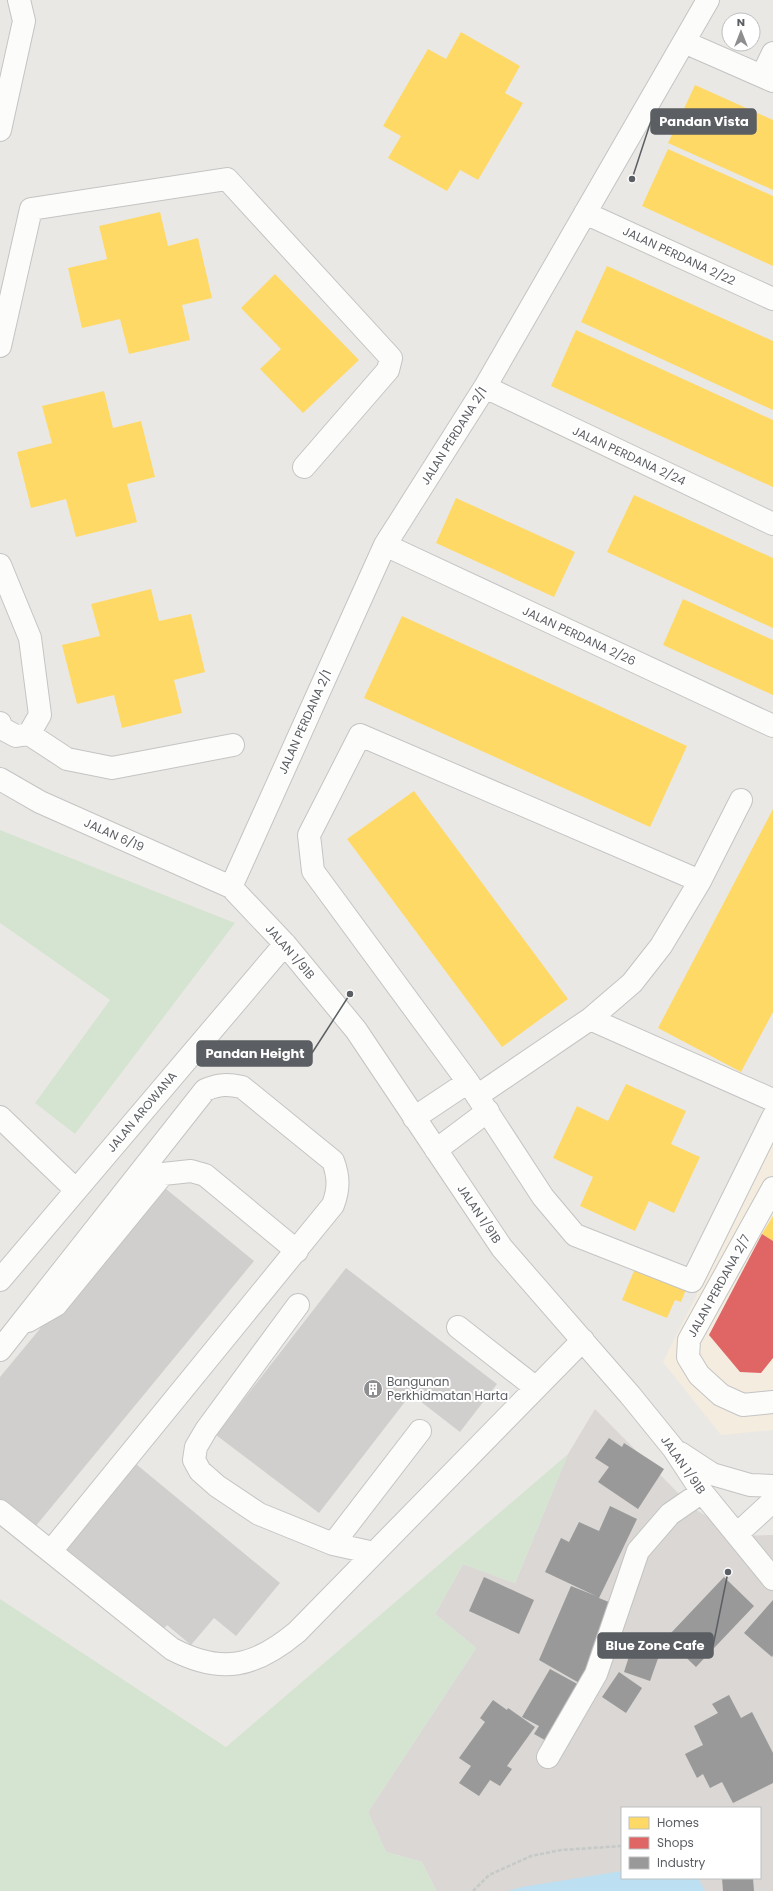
<svg xmlns="http://www.w3.org/2000/svg" width="773" height="1891" font-family="Poppins,sans-serif">
<style>
.commercial{fill:#f3ecdf}
.industrial{fill:#dad7d5;fill-rule:evenodd}
.green{fill:#d5e4d1}
.water{fill:#bce0f1}
.homes{fill:#ffd966}
.shops{fill:#e06666}
.industry{fill:#999}
.building{fill:#d1cfce}
.lines{fill:none;stroke-linecap:round;stroke-linejoin:round}
.minor-casing{stroke:#c4c4c4;stroke-width:24}
.path{stroke:#c5c9c7;stroke-width:2.5;stroke-dasharray:4 2;stroke-linecap:butt}
.minor{stroke:#fcfcfb;stroke-width:22}
.labels{text-anchor:middle;stroke-width:4;stroke-linejoin:round;paint-order:stroke}
.street-label{font-size:12px;fill:#5b5e62;stroke:#fff}
.poi-label{font-size:12px;fill:#5b5e62;stroke:#fff;text-anchor:start}
.leader{fill:none;stroke:#5b5e62;stroke-width:1.5}
.callout-dot{fill:#5b5e62;stroke:#fff;stroke-width:1.5}
.callout{fill:#5b5e62;stroke:#5b5e62;stroke-width:1.5}
.callout-label{font-size:13px;text-anchor:middle;font-weight:bold;fill:#fff}
</style>
<rect width="100%" height="100%" fill="#eae8e5"/>
<path class="commercial" d="M 773,1143 L 773,1430 L 721,1435 L 663,1362 Z"/>
<path class="industrial" d="M 595,1409 L 693,1508 L 740,1536 L 773,1535 L 773,1891 L 436,1891 L 422,1862 L 386,1852 L 368,1812 L 476,1648 L 435,1614 L 463,1564 L 515,1583 L 568,1454 ZM 622,1808 L 760,1808 L 760,1878 L 622,1878 Z"/>
<path class="green" d="M 0,830 L 235,923 L 75,1134 L 35,1103 L 110,1000 L 0,923 Z
M 568,1454 L 515,1583 L 463,1564 L 435,1614 L 476,1648 L 368,1812 L 386,1852 L 422,1862 L 436,1891 L 0,1891 L 0,1599 L 226,1747 Z"/>
<path class="water" d="M 622,1871 L 622,1878 L 698,1878 L 705,1891 L 507,1891 L 522,1887 Z"/>
<path class="homes" d="M 461,32 L 520,66 L 505,93 L 523,103 L 478,180 L 460,170 L 447,191 L 388,158 L 401,136 L 383,126 L 428,49 L 446,59 Z
M 695,85 L 773,120 L 773,190 L 668,143 Z
M 668,149 L 773,196 L 773,266 L 642,206 Z
M 160,212 L 168,246 L 198,238 L 212,298 L 182,305 L 190,340 L 129,354 L 120,319 L 82,328 L 68,268 L 107,259 L 99,226 Z
M 607,266 L 773,341 L 773,410 L 581,322 Z
M 275,274 L 359,360 L 303,413 L 260,369 L 281,349 L 241,308 Z
M 576,330 L 773,420 L 773,487 L 551,386 Z
M 104,391 L 113,428 L 141,421 L 155,477 L 127,484 L 137,522 L 76,537 L 66,499 L 31,508 L 17,452 L 52,443 L 42,406 Z
M 634,495 L 773,558 L 773,628 L 607,552 Z
M 456,498 L 575,552 L 554,597 L 436,543 Z
M 151,589 L 159,621 L 191,614 L 205,672 L 174,680 L 182,713 L 122,728 L 114,695 L 77,704 L 62,645 L 100,636 L 91,604 Z
M 683,599 L 773,640 L 773,695 L 663,645 Z
M 402,616 L 687,746 L 650,827 L 364,698 Z
M 414,791 L 568,999 L 502,1047 L 347,839 Z
M 773,809 L 773,1012 L 741,1072 L 658,1028 Z
M 626,1084 L 686,1111 L 671,1144 L 700,1157 L 674,1213 L 649,1201 L 635,1231 L 580,1206 L 593,1177 L 553,1158 L 577,1106 L 608,1121 Z
M 773,1216 L 773,1241 L 762,1234 Z
M 636,1266 L 687,1287 L 681,1302 L 675,1300 L 667,1318 L 622,1300 Z"/>
<path class="shops" d="M 762,1234 L 773,1241 L 773,1358 L 761,1373 L 740,1372 L 709,1335 Z"/>
<path class="industry" d="M 609,1438 L 622,1447 L 624,1443 L 664,1469 L 638,1509 L 598,1482 L 609,1467 L 595,1458 Z
M 610,1506 L 637,1519 L 599,1598 L 616,1605 L 581,1684 L 539,1660 L 571,1586 L 596,1596 L 545,1572 L 561,1538 L 569,1542 L 579,1522 L 599,1531 Z
M 484,1577 L 534,1600 L 519,1634 L 469,1611 Z
M 724,1577 L 754,1606 L 696,1667 L 673,1645 L 677,1641 L 670,1634 Z
M 773,1600 L 773,1655 L 772,1657 L 744,1633 Z
M 634,1641 L 661,1650 L 650,1681 L 624,1672 Z
M 550,1669 L 581,1686 L 552,1744 L 534,1734 L 539,1726 L 522,1717 Z
M 619,1672 L 642,1688 L 626,1713 L 602,1697 Z
M 729,1695 L 741,1718 L 752,1712 L 773,1753 L 773,1783 L 733,1803 L 722,1782 L 710,1788 L 703,1774 L 697,1778 L 685,1754 L 703,1745 L 694,1726 L 718,1713 L 712,1704 Z
M 493,1700 L 507,1710 L 508,1708 L 535,1727 L 507,1766 L 512,1769 L 500,1786 L 490,1780 L 479,1796 L 459,1783 L 471,1766 L 459,1758 L 485,1722 L 480,1718 Z
M 722,1878 L 753,1878 L 754,1891 L 723,1891 Z"/>
<path class="building" d="M 160,1184 L 254,1261 L 35,1527 L 0,1499 L 0,1377 Z
M 346,1268 L 497,1384 L 460,1432 L 411,1394 L 319,1513 L 216,1435 Z
M 136,1464 L 280,1583 L 236,1636 L 214,1618 L 191,1645 L 167,1625 L 161,1632 L 64,1551 Z"/>
<g class="lines">
<defs>
<path id="minor" d="M 684,42 L 773,81
M 762,76 L 773,53
M 0,130 L 24,21 L 19,0
M 585,213 L 773,299
M 0,346 L 31,209 L 227,179 L 391,358 L 388,370 L 304,467
M 485,387 L 773,524
M 385,545 L 773,726
M 0,565 L 30,638 L 40,715 L 29,734
M 0,723 L 1,728 L 16,736 L 29,734 L 67,759 L 112,768 L 233,745
M 0,779 L 40,802 L 231,887 L 285,944 L 356,1030 L 502,1248 L 630,1395 L 673,1448 L 702,1492 L 773,1579
M 700,881 L 360,735 L 309,835 L 313,871 L 468,1082 L 543,1197 L 575,1235 L 692,1281 L 773,1117
M 231,887 L 385,545 L 485,387 L 708,0
M 590,1019 L 773,1100
M 477,1096 L 590,1019 L 632,983 L 661,946 L 700,881 L 741,800
M 0,1117 L 76,1190
M 414,1118 L 468,1082
M 436,1150 L 488,1111
M 773,1188 L 689,1340 L 688,1357 L 699,1375 L 721,1395 L 743,1405 L 773,1402
M 0,1280 L 285,944
M 298,1305 L 206,1430 L 196,1447 L 194,1460 L 200,1471 L 217,1486 L 259,1514 L 333,1544 L 374,1553
M 28,1321 L 56,1305 L 163,1174 L 191,1171 L 205,1175 L 297,1251
M 458,1327 L 536,1388
M 0,1350 L 205,1090 C 219,1084 228,1084 242,1087 L 333,1161 C 339,1177 339,1189 333,1205 L 51,1551
M 680,1453 L 712,1474 L 750,1485 L 773,1486
M 0,1511 L 172,1649 C 222,1675 255,1667 297,1632 L 583,1340
M 737,1534 L 773,1501
M 333,1544 L 420,1431
M 548,1757 L 596,1674 L 638,1551 L 670,1514 L 702,1492"/>
</defs>
<use href="#minor" class="minor-casing"/>
<path class="path" d="M 473,1891 L 489,1875 L 531,1856 L 561,1850 L 622,1846"/>
<use href="#minor" class="minor"/>
</g>
<defs>
<symbol id="building-disc" viewBox="-11 -11 22 22"><circle r="9.5" fill="#8d8e90" stroke="#fff"/><path d="M-4-6H4V6H1V3H-1V6H-4ZM-2.5-4.3h1.7v1.8h-1.7ZM.8-4.3h1.7v1.8H.8ZM-2.5-1h1.7V.8h-1.7ZM.8-1h1.7V.8H.8Z" fill="#fff"/></symbol>
</defs>
<g fill-rule="evenodd">
<use href="#building-disc" x="362" y="1378" width="22" height="22"/>
</g>
<g class="labels">
<g class="street-label">
<text transform="translate(679 256) rotate(25)" y="4">JALAN PERDANA 2/22</text>
<text transform="translate(454 436) rotate(-58)" y="4">JALAN PERDANA 2/1</text>
<text transform="translate(629 456) rotate(25)" y="4">JALAN PERDANA 2/24</text>
<text transform="translate(579 636) rotate(25)" y="4">JALAN PERDANA 2/26</text>
<text transform="translate(305 722) rotate(-66)" y="4">JALAN PERDANA 2/1</text>
<text transform="translate(114 835) rotate(24)" y="4">JALAN 6/19</text>
<text transform="translate(290 952) rotate(49)" y="4">JALAN 1/91B</text>
<text transform="translate(142 1112) rotate(-50)" y="4">JALAN AROWANA</text>
<text transform="translate(479 1214) rotate(56)" y="4">JALAN 1/91B</text>
<text transform="translate(719 1286) rotate(-61)" y="4">JALAN PERDANA 2/7</text>
<text transform="translate(683 1465) rotate(55)" y="4">JALAN 1/91B</text>
</g>
<g class="poi-label">
<text x="387" y="1386">Bangunan<tspan x="387" dy="14">Perkhidmatan Harta</tspan></text>
</g>
</g>
<path class="leader" d="M632 179L651 121M350 994L312 1053M728 1572L713 1646"/>
<g class="callout-dot">
<circle cx="632" cy="179" r="4"/>
<circle cx="350" cy="994" r="4"/>
<circle cx="728" cy="1572" r="4"/>
</g>
<g class="callout">
<rect x="651" y="109" width="105" height="25" rx="4"/>
<rect x="197" y="1041" width="115" height="25" rx="4"/>
<rect x="598" y="1633" width="115" height="25" rx="4"/>
</g>
<g class="callout-label">
<text x="704" y="126">Pandan Vista</text>
<text x="255" y="1058">Pandan Height</text>
<text x="655" y="1650">Blue Zone Cafe</text>
</g>
<rect x="621" y="1807" width="140" height="72" fill="#ffffff" stroke="#bdbfc0"/>
<rect x="629" y="1817" width="20" height="12" fill="#ffd966" stroke="#bdbfc0"/>
<text x="657" y="1827" font-size="12" fill="#5b5e62">Homes</text>
<rect x="629" y="1837" width="20" height="12" fill="#e06666" stroke="#bdbfc0"/>
<text x="657" y="1847" font-size="12" fill="#5b5e62">Shops</text>
<rect x="629" y="1857" width="20" height="12" fill="#999999" stroke="#bdbfc0"/>
<text x="657" y="1867" font-size="12" fill="#5b5e62">Industry</text>
<g transform="translate(741 32)"><circle r="19" fill="#ffffff" stroke="#bdbfc0"/>
<path d="M0-3L7 15L0 10L-7 15Z" fill="#8d8e90"/>
<text y="-6" font-size="11" font-weight="bold" text-anchor="middle" fill="#5b5e62">N</text>
</g>
</svg>
